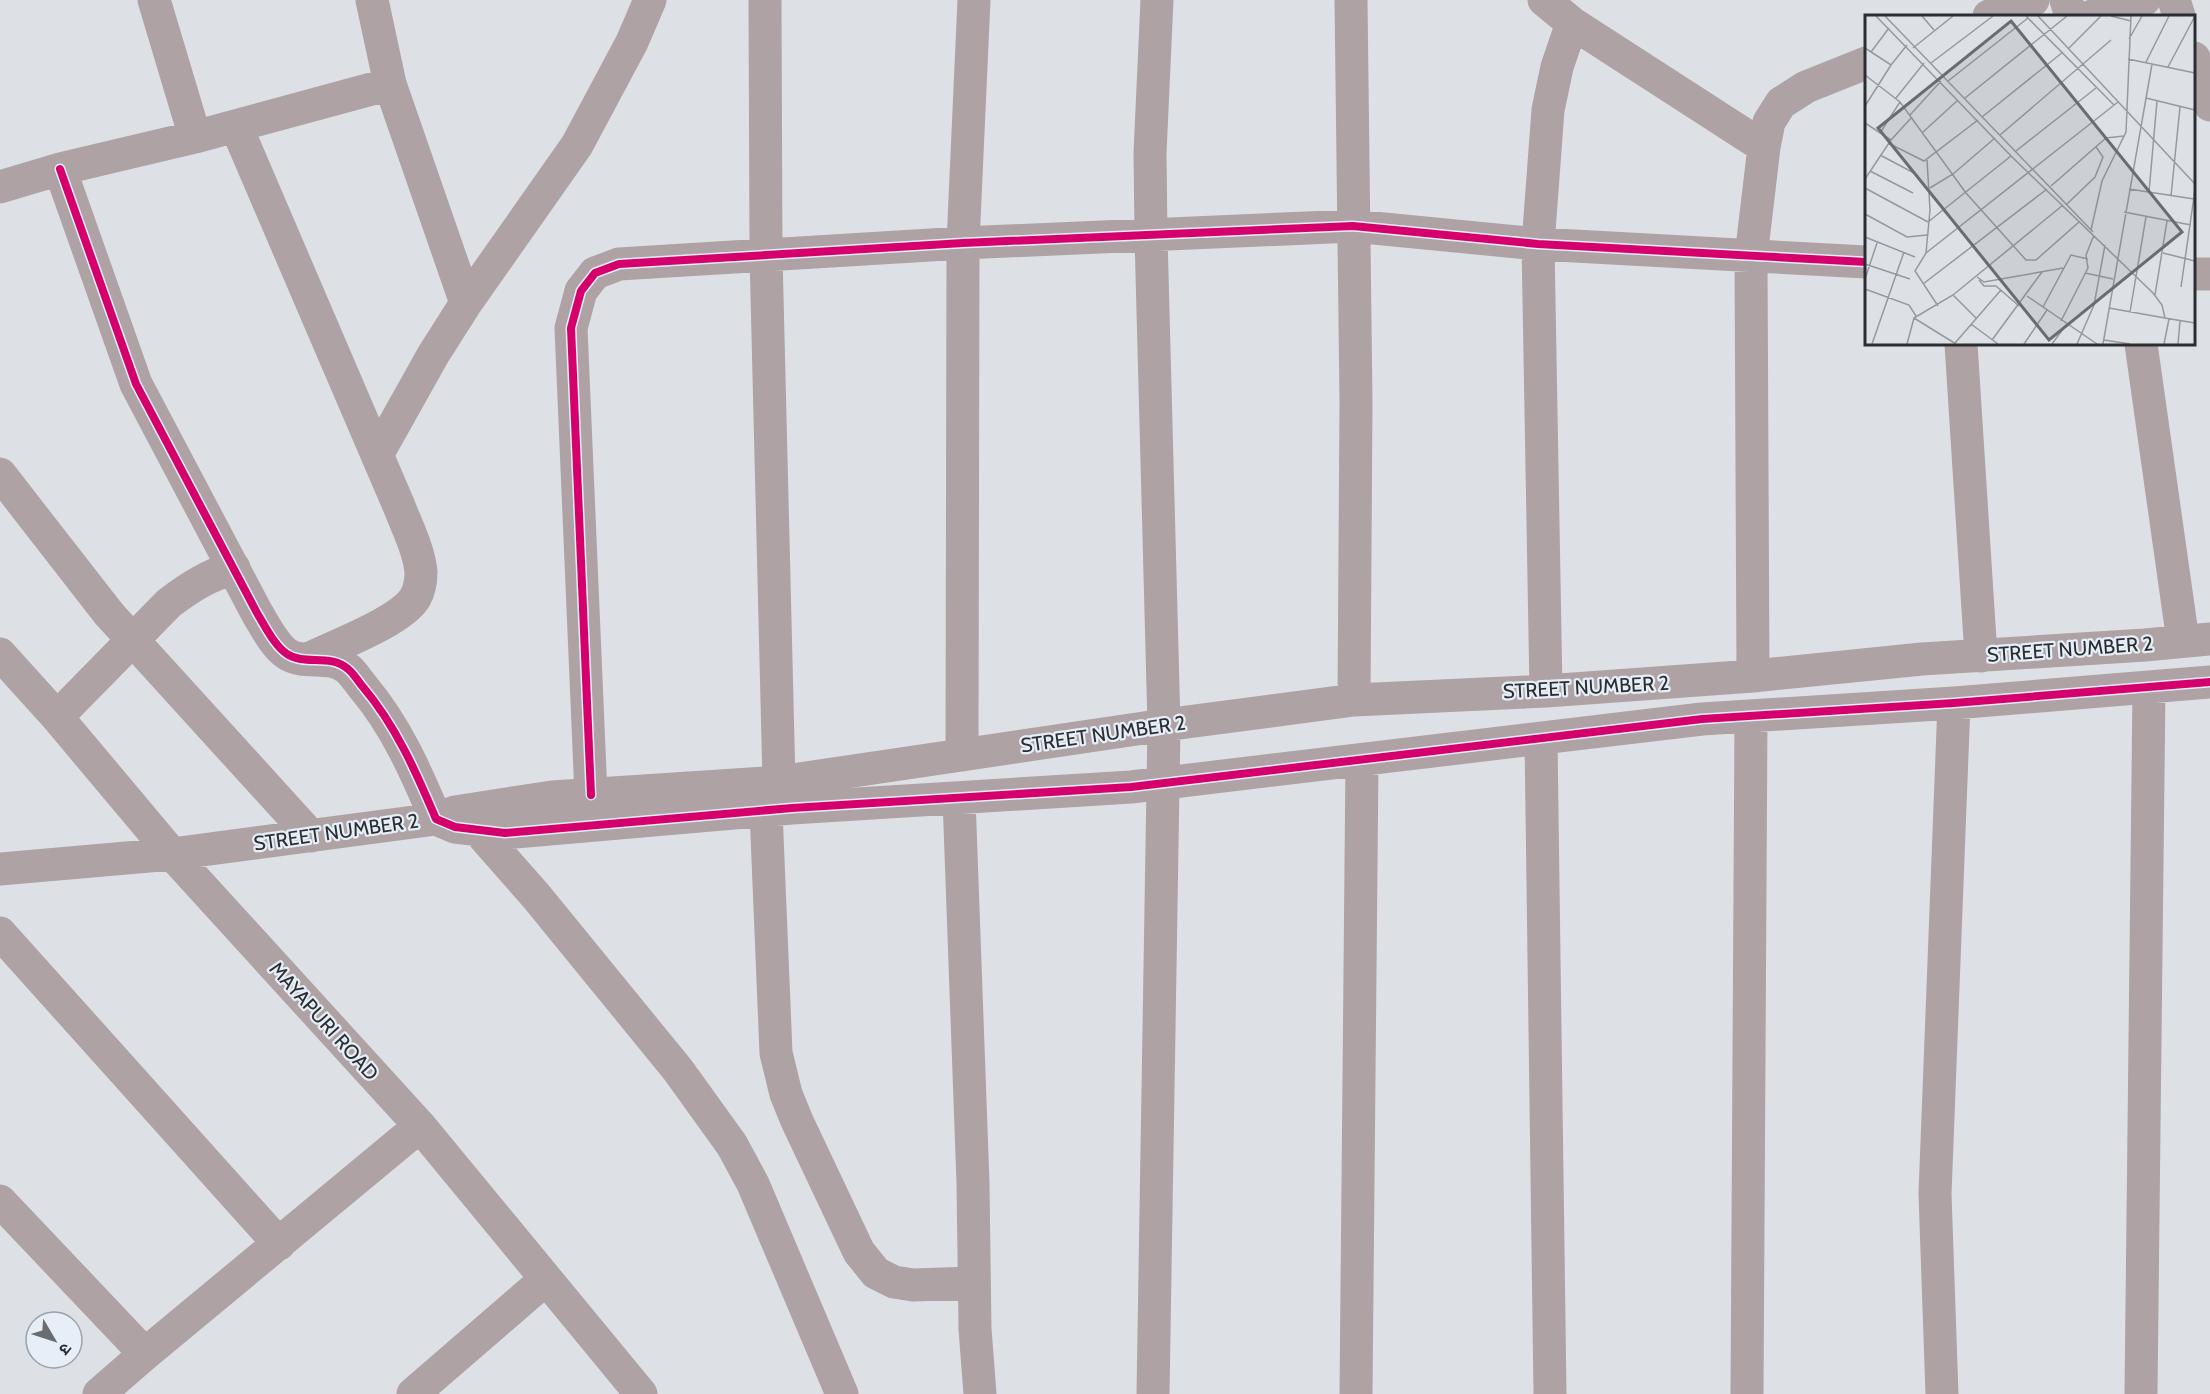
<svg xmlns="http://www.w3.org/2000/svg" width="2210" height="1394" font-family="Cabin,'Noto Sans Devanagari',sans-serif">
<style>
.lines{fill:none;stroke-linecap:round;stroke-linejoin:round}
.minor{stroke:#aea2a4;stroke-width:33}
.cycleway-casing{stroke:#e6eff7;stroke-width:11}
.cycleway{stroke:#d6006c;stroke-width:8}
.labels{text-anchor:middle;stroke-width:4.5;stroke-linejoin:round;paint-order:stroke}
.street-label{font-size:20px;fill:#2a2d31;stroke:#e6eff7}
.inset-road{fill:none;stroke:#95999e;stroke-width:1.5}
.view{fill:#696c70;fill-opacity:0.15;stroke:#696c70;stroke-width:3}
.inset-edge{fill:none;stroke:#2a2d31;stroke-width:3}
</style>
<rect width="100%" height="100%" fill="#dde1e6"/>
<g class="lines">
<path class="minor" d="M 154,0 L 195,137
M 372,0 L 390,84 L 466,303
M 765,0 L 766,255 L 779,782
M 1351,0 L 1356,402 L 1354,700
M 1544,0 L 1572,23 L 1764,147
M 2066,0 L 2071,16
M 2174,0 L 2179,16
M 1989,16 L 2033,0
M 2092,16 L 2144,0
M 2194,58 L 2210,105
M 236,126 L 399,506 C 407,527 419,550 421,572 C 421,580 419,591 415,598 C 400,622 334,646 308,659
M 60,169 L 136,384 L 257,613 C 265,626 274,645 287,654 C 305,666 330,653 348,669 C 354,674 358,681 363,687 C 396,726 416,772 436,819 L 455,827 L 505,833 L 792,808 L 1131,787 L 1702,719 L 1954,703 L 2210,682
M 0,187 L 60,169 L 195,137 L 390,84
M 2194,274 L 2210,274
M 1961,344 L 1981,656
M 2141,344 L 2183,641
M 377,455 L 433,355 L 466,303 L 577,145 L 632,42 L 650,0
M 0,474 L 109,614 L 311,836
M 0,654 L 57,717 L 172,854 L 420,1126 L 641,1394
M 1753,676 L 1751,257 L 1764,147 L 1769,122 L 1781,103 L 1806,87 L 1866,63
M 1546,691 L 1538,244 L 1548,110 L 1557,67 L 1572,23
M 57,717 L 169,603 C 190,587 209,575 234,568
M 1541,739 L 1550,1394
M 962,755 L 963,243 L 974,0
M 591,795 L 571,328 L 581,291 L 595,273 L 619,264 L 963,243 L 1353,226 L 1538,244 L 1866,262
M 959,798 L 973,1183 L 975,1329 L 980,1394
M 766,811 L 776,1053 L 786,1094 L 797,1121 L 859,1252 L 876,1273 L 894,1282 L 913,1285 L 973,1283
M 478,830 L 536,896 L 678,1070 L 732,1145 L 753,1184 L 842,1394
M 0,869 L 172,854 L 436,819 L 455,812 L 552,797 L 779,782 L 1164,725 L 1354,700 L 1546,691 L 1753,676 L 1922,659 L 2145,645 L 2210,639
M 0,933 L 279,1244
M 0,1201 L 145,1354
M 99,1394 L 145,1354 L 420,1126
M 413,1394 L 546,1279
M 1153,1394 L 1164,725 L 1151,236 L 1150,153 L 1157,0
M 1356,1394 L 1362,760
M 1747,1394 L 1751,717
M 1942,1394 L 1935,1194 L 1954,703
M 2141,1394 L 2149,687"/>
<defs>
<path id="cycleway" d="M 60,169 L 136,384 L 257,613 C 265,626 274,645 287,654 C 305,666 330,653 348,669 C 354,674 358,681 363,687 C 396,726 416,772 436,819 L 455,827 L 505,833 L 792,808 L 1131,787 L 1702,719 L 1954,703 L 2210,682
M 591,795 L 571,328 L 581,291 L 595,273 L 619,264 L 963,243 L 1353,226 L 1538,244 L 1866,262"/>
</defs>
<use href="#cycleway" class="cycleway-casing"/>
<use href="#cycleway" class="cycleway"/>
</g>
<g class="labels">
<g class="street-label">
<text transform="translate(2070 649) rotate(-4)" y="7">STREET NUMBER 2</text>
<text transform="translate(1586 687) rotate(-3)" y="7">STREET NUMBER 2</text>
<text transform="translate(1103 734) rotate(-8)" y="7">STREET NUMBER 2</text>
<text transform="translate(336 832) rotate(-8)" y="7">STREET NUMBER 2</text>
<text transform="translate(324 1021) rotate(48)" y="7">MAYAPURI ROAD</text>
</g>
</g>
<g transform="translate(1865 15)">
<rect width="330" height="330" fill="#dde1e6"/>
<path class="inset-road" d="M 11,1 L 146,141 L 288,278 L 297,290 L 300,303 L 330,308M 20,1 L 228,217M 57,1 L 69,15M 161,1 L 249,90M 173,1 L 330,169M 246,1 L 266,6M 264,24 L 277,1M 0,33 L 26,50 L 42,30M 48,33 L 88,1M 204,33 L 236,1M 6,37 L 24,13M 263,44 L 330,58M 281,47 L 304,1M 66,48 L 128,1M 303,52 L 330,1M 0,60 L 35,87 L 101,178 L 161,245 L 171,245 L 214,207M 83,66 L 163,3M 31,83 L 59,48M 100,83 L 202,1M 281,83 L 330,95M 0,91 L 26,50M 45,100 L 76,66M 117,102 L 198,37M 0,108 L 26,125M 58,117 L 93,85M 15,118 L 35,87M 135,120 L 246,25M 23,128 L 59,146 L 113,105M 151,136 L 231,73M 15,140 L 49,158M 62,145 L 65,195 L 61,238 L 50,256 L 73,291M 5,156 L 48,178M 0,164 L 26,125 L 47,102M 186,171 L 241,123 L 259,121M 0,173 L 63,207M 65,173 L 88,159 L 130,123M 264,174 L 329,184M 284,177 L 292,86M 306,181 L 315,92M 202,189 L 230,162 L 238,142 L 231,132M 259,197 L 326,210M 0,199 L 42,222 L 62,220M 63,207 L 146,141M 226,215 L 237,166 L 261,117 L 266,1M 0,222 L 50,242M 61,238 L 253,87M 298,238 L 330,246M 0,249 L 45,264M 220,258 L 248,264M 112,262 L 119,267 L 198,253M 0,264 L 12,228M 114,265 L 119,271 L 131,271 L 154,291M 58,269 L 182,174M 316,272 L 330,175M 0,274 L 44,290 L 51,301M 88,280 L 111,303M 290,280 L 302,206M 162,281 L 232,329M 178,292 L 206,240 L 223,244M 244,293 L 300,303M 265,297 L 281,202M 49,303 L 88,280 L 198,190M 196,306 L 223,253 L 221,240 L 229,220M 106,309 L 133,329M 127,325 L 177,257M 239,325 L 265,329M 90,328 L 136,275M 7,329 L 39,237M 42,329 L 49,303 L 91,329M 159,329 L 182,295M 187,329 L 201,310M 212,329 L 229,290 L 240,230M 238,329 L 287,49M 299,329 L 304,304M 313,329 L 315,306"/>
<path class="view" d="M 146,6 L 317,217 L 184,325 L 13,113 Z"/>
<rect width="330" height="330" class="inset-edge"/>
</g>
<g transform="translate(54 1340) rotate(129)"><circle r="28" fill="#e6eff7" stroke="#9ba1a8" stroke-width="1.5"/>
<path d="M0-4.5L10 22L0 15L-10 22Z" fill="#696c70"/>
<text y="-9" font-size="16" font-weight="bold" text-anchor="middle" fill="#2a2d31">उ</text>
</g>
</svg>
